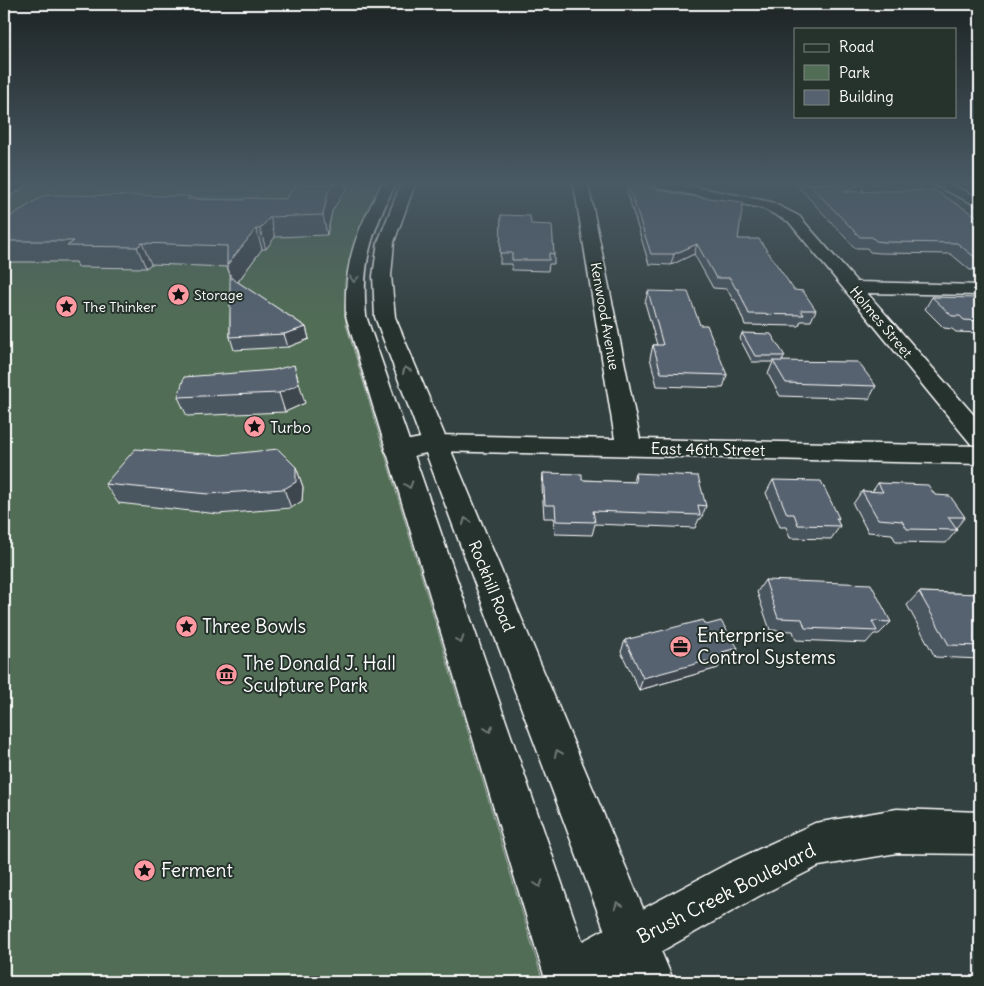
<svg xmlns="http://www.w3.org/2000/svg" width="984" height="986" font-family="Delius,sans-serif">
<style>
.green{fill:#516d55;stroke:#a8b6aa}
.water{fill:#496d6e;stroke:#92a7a8}
.lines{fill:none;stroke-linecap:round;stroke-linejoin:round}
.minor-casing{stroke:#fff;stroke-width:3}
.major-casing{stroke:#fff;stroke-width:3}
.minor{fill:#26332d;fill-rule:evenodd}
.major{fill:#26332d;fill-rule:evenodd}
.wall{fill:#4a545f;stroke:#fff}
.shaded-wall{fill:#3c454e;stroke:#fff}
.building{fill:#56626f;stroke:#fff}
.oneway{stroke:#727a76}
.labels{text-anchor:middle;stroke-width:4;stroke-linejoin:round;paint-order:stroke}
.far-poi-label{font-size:14px;fill:#fff;stroke:#26332d;text-anchor:start}
.far-street-label{font-size:14px;fill:#fff;stroke:#26332d}
.poi-label{font-size:16px;fill:#fff;stroke:#26332d;text-anchor:start}
.street-label{font-size:16px;fill:#fff;stroke:#26332d}
.near-poi-label{font-size:19px;fill:#fff;stroke:#26332d;text-anchor:start}
.near-street-label{font-size:19px;fill:#fff;stroke:#26332d}
</style>
<rect width="100%" height="100%" fill="#344141"/>
<filter id="ink" filterUnits="userSpaceOnUse"><feTurbulence type="fractalNoise" baseFrequency=".02" numOctaves="2"/><feDisplacementMap in="SourceGraphic" scale="10" xChannelSelector="R" yChannelSelector="G"/><feConvolveMatrix kernelMatrix="1 2 1 2 8 2 1 2 1" color-interpolation-filters="sRGB"/></filter>
<g filter="url(#ink)">
<path class="green" d="M 30,184 L 382,184 C 367,216 350,246 345,281 C 344,295 346,310 346,324 L 543,982 L 4,982 L 4,200 Z"/>
<path class="water" d="M 193,184 L 267,184 L 255,198 L 178,197 Z"/>
<g class="lines">
<defs>
<path id="minor" d="M 12,184 L 28,184 L 4,199 L 4,189 Z
M 574,184 L 588,184 L 640,439 L 980,446 L 980,464 L 436,451 L 398,459 L 389,456 L 385,450 L 389,444 L 436,435 L 615,439 Z
M 652,184 L 681,184 L 771,202 L 799,216 L 857,282 L 980,285 L 980,295 L 867,293 L 980,422 L 980,446 L 971,444 L 789,222 L 762,208 L 658,188 Z
M 932,184 L 950,184 L 980,198 L 980,207 Z
M 897,809 L 980,812 L 980,854 L 897,853 L 819,866 L 759,896 L 607,982 L 547,982 L 544,976 L 551,958 L 727,864 L 800,830 L 815,823 Z"/>
<path id="major" d="M 382,184 L 395,184 C 372,233 361,261 366,316 L 596,982 L 546,982 L 346,316 C 344,260 356,233 382,184 Z
M 401,184 L 415,184 L 394,242 L 391,276 L 395,317 L 674,982 L 624,982 L 375,317 L 373,276 L 378,242 Z"/>
</defs>
<use href="#minor" class="minor-casing"/>
<use href="#major" class="major-casing"/>
<use href="#minor" class="minor"/>
<use href="#major" class="major"/>
</g>
<path class="wall" d="M 297,184 L 349,184 L 332,211 L 327,235 L 275,237 L 266,249 L 262,249 L 238,282 L 306,327 L 309,339 L 288,347 L 234,350 L 230,337 L 231,277 L 227,267 L 151,264 L 146,268 L 78,267 L 76,262 L 4,262 L 4,220 L 191,199 L 244,200 L 285,199 Z
M 628,184 L 635,184 L 738,239 L 816,310 L 811,321 L 801,321 L 799,326 L 745,325 L 735,300 L 733,300 L 727,289 L 713,288 L 694,254 L 671,265 L 649,264 L 627,192 Z
M 796,184 L 865,184 L 862,191 L 980,218 L 980,270 L 970,270 L 951,254 L 880,253 L 870,252 L 867,248 L 855,248 Z
M 501,215 L 531,224 L 554,254 L 554,264 L 549,264 L 548,271 L 512,270 L 512,264 L 500,264 Z
M 648,291 L 700,325 L 727,375 L 723,388 L 657,386 L 650,358 L 653,345 L 657,345 L 645,303 Z
M 932,297 L 980,299 L 980,333 L 956,332 L 952,329 L 944,328 L 925,309 Z
M 742,333 L 785,356 L 782,361 L 876,386 L 869,399 L 780,396 L 768,374 L 773,362 L 752,362 L 740,339 Z
M 274,370 L 305,403 L 285,412 L 187,416 L 178,397 Z
M 296,467 L 303,487 L 302,501 L 291,508 L 218,514 L 118,503 L 105,484 Z
M 543,473 L 582,480 L 633,482 L 635,473 L 706,506 L 701,519 L 699,519 L 695,528 L 595,524 L 592,535 L 555,534 L 554,518 L 544,518 L 542,486 Z
M 773,480 L 839,518 L 837,521 L 840,526 L 831,539 L 790,538 L 786,527 L 780,527 L 766,493 Z
M 878,483 L 935,495 L 965,517 L 956,528 L 957,530 L 946,543 L 896,542 L 892,534 L 868,532 L 853,504 L 862,491 L 872,492 Z
M 765,580 L 891,622 L 879,634 L 874,634 L 866,643 L 796,640 L 793,631 L 770,630 L 757,592 Z
M 919,592 L 980,594 L 980,659 L 935,657 L 907,605 Z
M 625,640 L 731,660 L 721,662 L 718,668 L 639,690 L 621,652 Z"/>
<path class="shaded-wall" d="M 333,184 L 349,184 L 332,211 L 327,235 L 323,215 L 328,192 Z
M 861,184 L 865,184 L 861,192 L 844,192 Z
M 270,217 L 275,237 L 266,249 L 260,229 Z
M 256,229 L 262,249 L 234,287 L 227,265 Z
M 142,243 L 151,264 L 146,268 L 137,247 Z
M 697,244 L 694,254 L 671,265 L 674,254 Z
M 306,327 L 309,339 L 288,347 L 284,334 Z
M 294,365 L 305,403 L 285,412 L 279,393 Z
M 296,467 L 303,487 L 302,501 L 291,508 L 284,489 Z
M 738,648 L 731,660 L 721,662 L 718,668 L 639,690 L 643,678 L 722,652 Z"/>
<path class="building" d="M 297,184 L 333,184 L 328,192 L 323,215 L 270,217 L 260,229 L 256,229 L 227,265 L 227,246 L 142,243 L 137,247 L 67,246 L 74,241 L 4,241 L 4,220 L 45,195 L 183,196 L 190,196 L 187,199 L 244,200 L 245,198 L 285,199 Z
M 628,184 L 635,184 L 683,195 L 743,202 L 738,239 L 759,239 L 794,290 L 803,291 L 816,310 L 801,310 L 804,315 L 749,314 L 738,289 L 736,289 L 730,278 L 716,278 L 697,244 L 674,254 L 651,254 Z
M 809,184 L 861,184 L 844,192 L 934,190 L 980,218 L 980,259 L 977,259 L 957,243 L 885,242 L 876,241 L 872,237 L 860,237 Z
M 501,215 L 530,216 L 531,224 L 552,225 L 554,254 L 549,253 L 549,260 L 512,260 L 512,253 L 500,253 Z
M 230,277 L 306,327 L 284,334 L 230,337 Z
M 648,291 L 688,292 L 700,325 L 707,325 L 727,375 L 661,373 L 653,345 L 663,345 Z
M 932,297 L 979,298 L 980,299 L 980,321 L 964,320 L 960,316 L 952,316 Z
M 742,333 L 771,334 L 785,356 L 755,356 Z
M 773,361 L 858,362 L 876,386 L 786,383 Z
M 294,365 L 299,384 L 279,393 L 178,397 L 184,377 L 274,370 Z
M 135,449 L 221,455 L 278,449 L 296,467 L 296,482 L 284,489 L 208,494 L 105,484 Z
M 543,473 L 582,474 L 582,480 L 636,482 L 635,473 L 698,476 L 706,506 L 698,505 L 700,515 L 593,511 L 595,522 L 556,521 L 555,505 L 545,505 Z
M 773,480 L 821,481 L 839,518 L 836,518 L 840,526 L 798,525 L 794,514 L 787,514 Z
M 878,483 L 928,485 L 935,495 L 950,496 L 965,517 L 948,517 L 957,530 L 907,529 L 902,521 L 878,519 L 862,491 L 883,492 Z
M 765,580 L 871,584 L 891,622 L 872,621 L 877,631 L 805,628 L 802,619 L 778,618 Z
M 919,592 L 980,594 L 980,646 L 949,645 Z
M 703,620 L 706,625 L 721,621 L 738,648 L 722,652 L 725,656 L 643,678 L 625,640 Z"/>
<defs><path id="oneway-chevron" d="M-2-3.5L2.5 0L-2 3.5" fill="none" stroke-width="1.6" stroke-linecap="round" stroke-linejoin="round" transform="scale(1.25)"/></defs>
<g class="oneway">
<use href="#oneway-chevron" transform="translate(354 279) rotate(94)"/>
<use href="#oneway-chevron" transform="translate(406 370) rotate(-112)"/>
<use href="#oneway-chevron" transform="translate(409 485) rotate(72)"/>
<use href="#oneway-chevron" transform="translate(466 521) rotate(-112)"/>
<use href="#oneway-chevron" transform="translate(460 640) rotate(72)"/>
<use href="#oneway-chevron" transform="translate(489 729) rotate(72)"/>
<use href="#oneway-chevron" transform="translate(558 753) rotate(-112)"/>
<use href="#oneway-chevron" transform="translate(539 884) rotate(72)"/>
<use href="#oneway-chevron" transform="translate(618 905) rotate(-112)"/>
</g>
</g>
<linearGradient id="sky" x2="0" y2="1"><stop stop-color="#1d2424"/><stop offset="0.57" stop-color="#4a5a65"/><stop offset="1" stop-color="#4a5a65" stop-opacity="0"/></linearGradient>
<rect width="984" height="322" fill="url(#sky)"/>
<defs>
<symbol id="sight-disc" viewBox="-11 -11 22 22"><circle r="9.5" fill="#ff9aa2" stroke="#26332d"/><path d="M0-6L1.8-2.2L6-1.7L2.9 1.2L3.7 5.4L0 3.3L-3.7 5.4L-2.9 1.2L-6-1.7L-1.8-2.2Z" fill="#111"/></symbol>
<symbol id="office-disc" viewBox="-11 -11 22 22"><circle r="9.5" fill="#ff9aa2" stroke="#26332d"/><path d="M-6-3h4V-5.5h4V-3h4V5H-6ZM-1-4.5V-3h2v-1.5ZM-6 0V1H6V0Z" fill="#111"/></symbol>
<symbol id="museum-disc" viewBox="-11 -11 22 22"><circle r="9.5" fill="#ff9aa2" stroke="#26332d"/><path d="M0-6L6-3V-2H-6V-3ZM-5-1h2V3h-2ZM-1-1h2V3h-2ZM3-1h2V3H3ZM-6 4H6V6H-6Z" fill="#111"/></symbol>
</defs>
<g fill-rule="evenodd">
<use href="#sight-disc" x="166" y="282" width="25" height="25"/>
<use href="#sight-disc" x="54" y="294" width="25" height="25"/>
<use href="#sight-disc" x="242" y="414" width="25" height="25"/>
<use href="#sight-disc" x="174" y="614" width="25" height="25"/>
<use href="#office-disc" x="668" y="634" width="25" height="25"/>
<use href="#museum-disc" x="214" y="662" width="25" height="25"/>
<use href="#sight-disc" x="132" y="858" width="25" height="25"/>
</g>
<g class="labels">
<g class="far-poi-label">
<text x="194" y="300">Storage</text>
<text x="83" y="312">The Thinker</text>
</g>
<g class="far-street-label">
<text transform="translate(605 316) rotate(80)" y="5">Kenwood Avenue</text>
<text transform="translate(881 322) rotate(50)" y="5">Holmes Street</text>
</g>
<g class="poi-label">
<text x="270" y="433">Turbo</text>
</g>
<g class="street-label">
<text transform="translate(708 449) rotate(1)" y="6">East 46th Street</text>
<text transform="translate(492 586) rotate(68)" y="6">Rockhill Road</text>
</g>
<g class="near-poi-label">
<text x="202" y="633">Three Bowls</text>
<text x="697" y="642">Enterprise<tspan x="697" dy="22">Control Systems</tspan></text>
<text x="243" y="670">The Donald J. Hall<tspan x="243" dy="22">Sculpture Park</tspan></text>
<text x="161" y="877">Ferment</text>
</g>
<g class="near-street-label">
<text transform="translate(726 893) rotate(-27)" y="7">Brush Creek Boulevard</text>
</g>
</g>
<rect width="984" height="986" fill="none" stroke="#26332d" stroke-width="20"/>
<rect x="10" y="10" width="964" height="966" fill="none" stroke="#fff" stroke-width="2" filter="url(#ink)"/>
<rect x="794" y="28" width="162" height="90" fill="#26332d" stroke="#7d8581"/>
<rect x="804" y="44" width="25" height="8" fill="#26332d" stroke="#7d8581"/>
<text x="839" y="52" font-size="15" fill="#ffffff">Road</text>
<rect x="804" y="65" width="25" height="15" fill="#516d55" stroke="#7d8581"/>
<text x="839" y="78" font-size="15" fill="#ffffff">Park</text>
<rect x="804" y="90" width="25" height="15" fill="#56626f" stroke="#7d8581"/>
<text x="839" y="102" font-size="15" fill="#ffffff">Building</text>
</svg>
